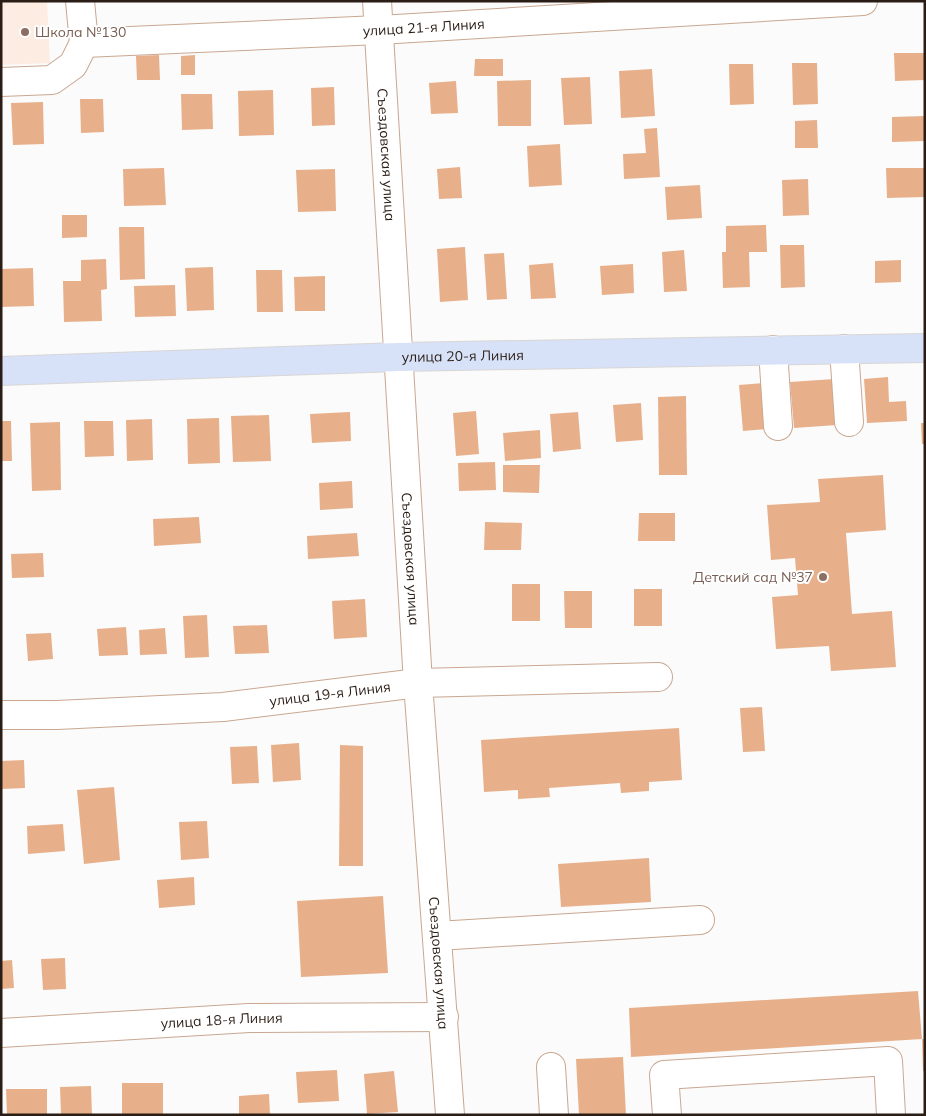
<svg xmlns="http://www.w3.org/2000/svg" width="926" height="1116" font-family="Mulish,sans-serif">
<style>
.built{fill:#fdece1}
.building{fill:#e7b08a}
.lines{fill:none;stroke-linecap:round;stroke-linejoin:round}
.minor-casing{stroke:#c9a791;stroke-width:30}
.major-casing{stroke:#d9d6d5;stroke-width:30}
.minor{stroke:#fff;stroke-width:28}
.major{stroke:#d7e2f8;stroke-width:28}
.education-dot{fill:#8d6e63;stroke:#fff;stroke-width:2}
.labels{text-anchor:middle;stroke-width:4;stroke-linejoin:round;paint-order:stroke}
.street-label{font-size:14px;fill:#2a1d15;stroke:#fff}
.education-label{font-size:14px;fill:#785e54;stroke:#fff;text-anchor:start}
</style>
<rect width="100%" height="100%" fill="#fbfbfb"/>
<path class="built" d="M 1,1 L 47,1 L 50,63 L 1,65 Z"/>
<path class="building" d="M 894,53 L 925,53 L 925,80 L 895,81 Z
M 159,55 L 160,80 L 137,80 L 136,56 Z
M 195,55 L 195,75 L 181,75 L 181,56 Z
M 475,59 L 503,59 L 503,76 L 474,76 Z
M 792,63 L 817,63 L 818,104 L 793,105 Z
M 729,64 L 753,64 L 754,104 L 730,105 Z
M 652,69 L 655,116 L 621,118 L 619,71 Z
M 590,77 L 592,124 L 564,125 L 561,78 Z
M 531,80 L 531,126 L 498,126 L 497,81 Z
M 456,81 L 458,113 L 431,114 L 429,83 Z
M 334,87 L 335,125 L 312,126 L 311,88 Z
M 273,90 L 274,135 L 239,136 L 238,91 Z
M 181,94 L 212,94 L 213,129 L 182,130 Z
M 80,99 L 103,99 L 104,132 L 81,133 Z
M 43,102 L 44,144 L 13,145 L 11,103 Z
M 925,116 L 925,141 L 892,142 L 892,117 Z
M 817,120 L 818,148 L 795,148 L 795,121 Z
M 657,128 L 660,177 L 624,179 L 623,154 L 646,153 L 644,129 Z
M 560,144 L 562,185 L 529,187 L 527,146 Z
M 460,167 L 462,198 L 439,199 L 437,169 Z
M 164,168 L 166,205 L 124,206 L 123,169 Z
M 886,168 L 925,168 L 925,197 L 887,198 Z
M 335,169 L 336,211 L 298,212 L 296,170 Z
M 808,179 L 809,215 L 783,216 L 782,180 Z
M 700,185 L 702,218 L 667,220 L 665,187 Z
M 62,215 L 87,215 L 87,237 L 62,238 Z
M 766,225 L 767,252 L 749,252 L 750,287 L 723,288 L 722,252 L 726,252 L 726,226 Z
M 119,227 L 144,227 L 145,279 L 120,280 Z
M 780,245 L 804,245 L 805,287 L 781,288 Z
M 465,247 L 468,300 L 440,302 L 437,249 Z
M 684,250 L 687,291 L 664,292 L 662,252 Z
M 504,253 L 507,299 L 487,300 L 484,254 Z
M 106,259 L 107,289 L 101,290 L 102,321 L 64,322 L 63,281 L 81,281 L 81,260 Z
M 901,260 L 901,282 L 875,283 L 875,261 Z
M 553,263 L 556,298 L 531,299 L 529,265 Z
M 633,264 L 634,293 L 602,295 L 600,266 Z
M 213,267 L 214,310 L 187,311 L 185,268 Z
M 33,268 L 34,306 L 1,307 L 1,269 Z
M 256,270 L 282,270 L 283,312 L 257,312 Z
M 325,276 L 325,311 L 295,311 L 294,277 Z
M 175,285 L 176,316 L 135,317 L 134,286 Z
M 888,377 L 889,402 L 906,401 L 907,421 L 867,423 L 864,379 Z
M 834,379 L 837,425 L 794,428 L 790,382 Z
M 764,383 L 768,429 L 743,431 L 739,385 Z
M 686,396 L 687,475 L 659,475 L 658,397 Z
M 641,403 L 643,440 L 616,442 L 613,405 Z
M 476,411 L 479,454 L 456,456 L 453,413 Z
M 350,412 L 351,441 L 312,443 L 310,414 Z
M 578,412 L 581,449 L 553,452 L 550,414 Z
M 269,415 L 271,461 L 233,462 L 231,416 Z
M 219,418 L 220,463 L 188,464 L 187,419 Z
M 152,419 L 153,460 L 127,461 L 126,420 Z
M 1,421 L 11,421 L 12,461 L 1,461 Z
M 84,421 L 113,421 L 114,456 L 85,457 Z
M 60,422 L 61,490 L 32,491 L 30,423 Z
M 921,423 L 925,423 L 925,444 L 922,444 Z
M 540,430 L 541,458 L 505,461 L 503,433 Z
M 495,462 L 496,490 L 459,491 L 458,463 Z
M 503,465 L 540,465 L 539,493 L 503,492 Z
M 883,475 L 886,530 L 846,533 L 852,614 L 892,611 L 896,667 L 831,671 L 829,646 L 776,649 L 772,597 L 798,595 L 795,558 L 771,560 L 767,505 L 820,502 L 818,479 Z
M 352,481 L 353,508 L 320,510 L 319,483 Z
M 639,513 L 675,513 L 675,541 L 638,541 Z
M 199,517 L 201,543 L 154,546 L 153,519 Z
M 485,522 L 522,523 L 521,550 L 484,550 Z
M 357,533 L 359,556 L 308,559 L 307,536 Z
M 43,553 L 44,577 L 12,578 L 11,554 Z
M 512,584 L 540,584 L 540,621 L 512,621 Z
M 634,589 L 662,589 L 662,626 L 634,626 Z
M 564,591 L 592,591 L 592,628 L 565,628 Z
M 365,599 L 367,637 L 334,639 L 332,601 Z
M 207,615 L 209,657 L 185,658 L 183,616 Z
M 267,625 L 269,653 L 235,654 L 233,626 Z
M 126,627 L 128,655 L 99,656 L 97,629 Z
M 165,628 L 167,654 L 140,655 L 139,630 Z
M 51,633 L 53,659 L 28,661 L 26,634 Z
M 762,707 L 765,751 L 743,752 L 740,708 Z
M 679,728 L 682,780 L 649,782 L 649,791 L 621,793 L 620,783 L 549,788 L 550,797 L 518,799 L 518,790 L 484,792 L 481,740 Z
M 299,743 L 301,780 L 273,782 L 271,745 Z
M 340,745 L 363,746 L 363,866 L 339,866 Z
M 257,746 L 259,783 L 232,784 L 230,747 Z
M 24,760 L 25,788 L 1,789 L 1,761 Z
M 114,787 L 120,860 L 84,864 L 77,790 Z
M 207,821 L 209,858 L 181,860 L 179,822 Z
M 63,824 L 65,851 L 28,854 L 27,826 Z
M 649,858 L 651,902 L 561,907 L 558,864 Z
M 194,877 L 195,905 L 159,908 L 157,880 Z
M 383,896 L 388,973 L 301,977 L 297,901 Z
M 65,958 L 66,989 L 43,990 L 41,959 Z
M 12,960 L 14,988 L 1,989 L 1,961 Z
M 918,991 L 922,1039 L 631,1057 L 629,1008 Z
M 922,1039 L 925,1039 L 925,1071 L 923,1071 Z
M 623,1057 L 626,1115 L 579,1115 L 576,1059 Z
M 337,1070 L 339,1101 L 298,1103 L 296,1072 Z
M 394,1071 L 398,1112 L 367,1114 L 364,1074 Z
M 122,1083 L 163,1083 L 163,1114 L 122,1114 Z
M 91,1086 L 92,1115 L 61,1115 L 60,1087 Z
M 6,1089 L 47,1089 L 47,1115 L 7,1115 Z
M 269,1094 L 270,1115 L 239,1115 L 239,1096 Z"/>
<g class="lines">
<defs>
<g id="minor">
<path d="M 80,1 L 84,43"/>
<path id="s1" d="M 377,1 L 418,683 L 450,1115"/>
<path id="s2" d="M 84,43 L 379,30 L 863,1"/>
<path d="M 1,82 L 52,80 L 73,65 L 84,43"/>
<path d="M 844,349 L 849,422"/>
<path d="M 773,350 L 778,426"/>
<path id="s3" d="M 1,715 L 57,715 L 223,707 L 418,683 L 658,677"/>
<path d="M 437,936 L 700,920"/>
<path id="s4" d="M 1,1033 L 249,1018 L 444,1017"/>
<path d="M 551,1067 L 554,1115"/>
<path d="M 667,1115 L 664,1075 L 888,1061 L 891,1115"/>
</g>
<g id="major">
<path id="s5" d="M 1,371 L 399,357 L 925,348"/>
</g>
</defs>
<use href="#minor" class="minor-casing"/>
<use href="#major" class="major-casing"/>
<use href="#minor" class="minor"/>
<use href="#major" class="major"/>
</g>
<g class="education-dot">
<circle cx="25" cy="32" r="5"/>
<circle cx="823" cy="577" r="5"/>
</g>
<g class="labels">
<g class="street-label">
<text dy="5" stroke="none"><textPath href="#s2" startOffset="340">улица 21-я Линия</textPath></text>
<text dy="5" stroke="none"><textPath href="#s1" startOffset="154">Съездовская улица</textPath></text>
<text dy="5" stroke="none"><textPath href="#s5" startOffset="462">улица 20-я Линия</textPath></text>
<text dy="5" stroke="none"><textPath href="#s1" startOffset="559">Съездовская улица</textPath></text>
<text dy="5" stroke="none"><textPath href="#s3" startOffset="330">улица 19-я Линия</textPath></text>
<text dy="5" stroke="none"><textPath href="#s1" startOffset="964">Съездовская улица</textPath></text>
<text dy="5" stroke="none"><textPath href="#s4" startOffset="221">улица 18-я Линия</textPath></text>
</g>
<g class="education-label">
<text x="35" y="37">Школа №130</text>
<text x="813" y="582" text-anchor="end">Детский сад №37</text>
</g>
</g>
<rect width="926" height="1116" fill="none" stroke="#2a1d15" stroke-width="5"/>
</svg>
